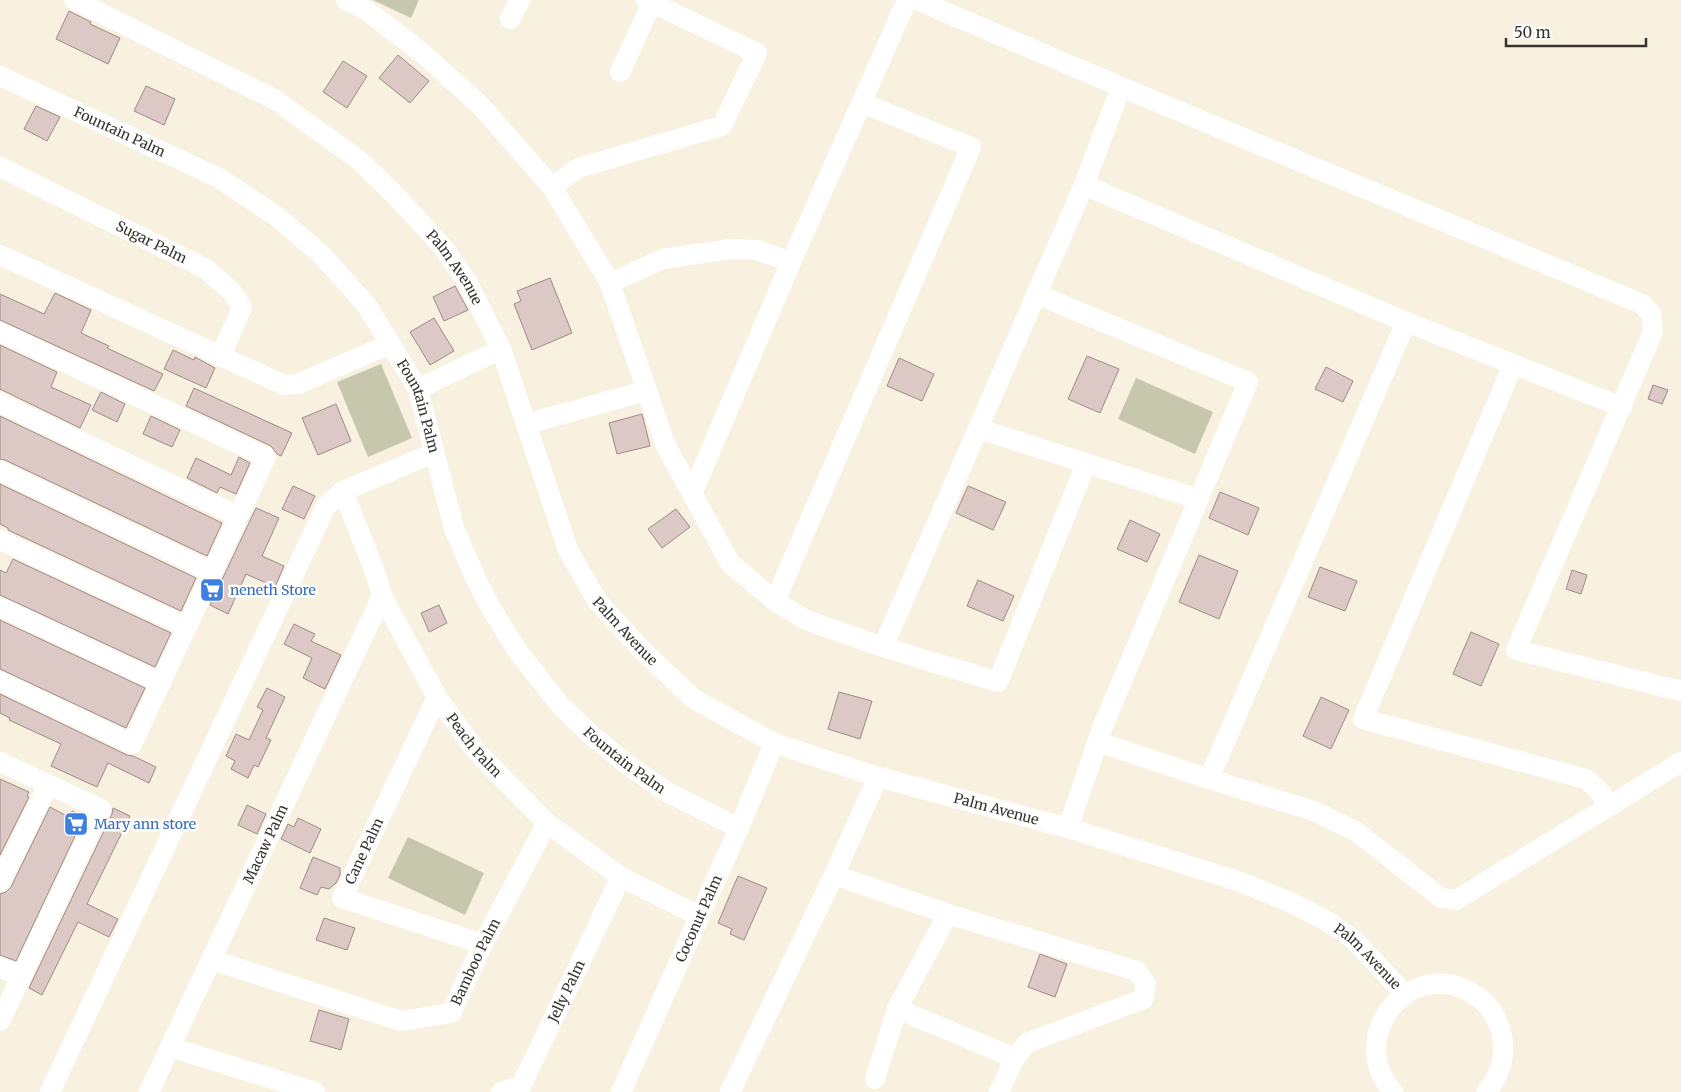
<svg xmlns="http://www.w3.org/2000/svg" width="1681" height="1092" font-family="Merriweather,serif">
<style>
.pitch{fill:#c6c7ac}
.building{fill:#dcc8c4;stroke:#9e8b87}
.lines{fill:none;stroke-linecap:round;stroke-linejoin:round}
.street{stroke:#fff;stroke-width:20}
.labels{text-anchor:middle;stroke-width:5;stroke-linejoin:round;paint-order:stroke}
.street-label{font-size:14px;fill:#36332c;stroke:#fff}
.shop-label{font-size:14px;fill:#366cbe;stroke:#fff;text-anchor:start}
</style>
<rect width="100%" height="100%" fill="#f8f1e0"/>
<path class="pitch" d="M 373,0 L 419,0 L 411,18 Z
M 381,364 L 412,438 L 368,457 L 337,382 Z
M 1136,378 L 1213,412 L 1195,454 L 1118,419 Z
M 408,837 L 484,873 L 465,915 L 388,878 Z"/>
<path class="building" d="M 69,11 L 91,22 L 90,24 L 120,38 L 108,64 L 56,39 Z
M 398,55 L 429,81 L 410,103 L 379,78 Z
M 343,61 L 367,76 L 347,108 L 323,92 Z
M 146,86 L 175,99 L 164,125 L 134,111 Z
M 36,106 L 60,117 L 47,141 L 24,129 Z
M 550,278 L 572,333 L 532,350 L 514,304 L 521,301 L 517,291 Z
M 455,286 L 468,310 L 444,321 L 433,297 Z
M 55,293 L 91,310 L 81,333 L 109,346 L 107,348 L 163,374 L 154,391 L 0,320 L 0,294 L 44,314 Z
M 434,318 L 454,351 L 430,365 L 410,332 Z
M 0,345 L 57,372 L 51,387 L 91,405 L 80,428 L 0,389 Z
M 173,350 L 194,360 L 195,357 L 215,368 L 206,388 L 164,369 Z
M 1087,356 L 1119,369 L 1100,413 L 1068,399 Z
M 899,358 L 934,374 L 922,401 L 887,386 Z
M 1326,367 L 1353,381 L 1343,402 L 1315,389 Z
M 1653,385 L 1668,390 L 1662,404 L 1648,399 Z
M 194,388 L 292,433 L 281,456 L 277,454 L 271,446 L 186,406 Z
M 101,392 L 125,404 L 117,422 L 92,410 Z
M 336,404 L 351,441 L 318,455 L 302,418 Z
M 642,414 L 650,446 L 617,454 L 609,423 Z
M 0,416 L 222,523 L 207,556 L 5,460 L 0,459 Z
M 151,416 L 180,430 L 172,447 L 143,434 Z
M 239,457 L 250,463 L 236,494 L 220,487 L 217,493 L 187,478 L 196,458 L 231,475 Z
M 0,484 L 196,578 L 181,611 L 8,530 L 8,528 L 0,524 Z
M 293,486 L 315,496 L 304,519 L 282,509 Z
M 968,486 L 1006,502 L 993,530 L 956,513 Z
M 1220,492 L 1259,508 L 1248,535 L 1209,518 Z
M 256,508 L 279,518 L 262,556 L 284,566 L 275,587 L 246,574 L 228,614 L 210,605 Z
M 676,509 L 690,527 L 662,548 L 648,529 Z
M 1130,520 L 1160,534 L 1147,562 L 1117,549 Z
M 1199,555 L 1238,571 L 1219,619 L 1179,602 Z
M 13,559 L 171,633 L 155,667 L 0,595 L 0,570 L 6,573 Z
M 1320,567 L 1357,581 L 1345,611 L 1308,597 Z
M 1572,570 L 1587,575 L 1581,594 L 1566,589 Z
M 978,580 L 1014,596 L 1003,621 L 967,606 Z
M 439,605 L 447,623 L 429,632 L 421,613 Z
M 0,620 L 145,688 L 126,728 L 0,669 Z
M 294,624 L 315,634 L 311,641 L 341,655 L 325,689 L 303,678 L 312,658 L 284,644 Z
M 1471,632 L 1499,644 L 1481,686 L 1453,674 Z
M 267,688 L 285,697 L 266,738 L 271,740 L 258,767 L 254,765 L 248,778 L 231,769 L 235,761 L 226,756 L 236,734 L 249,740 L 263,710 L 257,707 Z
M 839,692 L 872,701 L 860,739 L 828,729 Z
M 0,694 L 127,755 L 133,756 L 156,767 L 149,783 L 108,763 L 97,787 L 51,766 L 61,744 L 9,720 L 10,718 L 0,713 Z
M 1321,697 L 1349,710 L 1331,749 L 1303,736 Z
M 0,779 L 29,792 L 27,796 L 29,797 L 0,855 Z
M 247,805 L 266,814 L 257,834 L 238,825 Z
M 50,807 L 69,817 L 72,811 L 84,817 L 16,961 L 0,955 L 0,894 L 6,892 L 11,887 Z
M 113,808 L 130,816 L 87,904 L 118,919 L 109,937 L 78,922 L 42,995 L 29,988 L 112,814 Z
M 298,818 L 321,829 L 310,853 L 281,839 L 288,824 L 294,827 Z
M 313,857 L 340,868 L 340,875 L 336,883 L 329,889 L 321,887 L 317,895 L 300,888 Z
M 738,876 L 767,888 L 744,940 L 730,934 L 732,929 L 718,923 Z
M 324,918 L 355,928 L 347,950 L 316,940 Z
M 1040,954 L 1067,964 L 1055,997 L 1028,987 Z
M 319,1010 L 349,1019 L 341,1050 L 310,1041 Z"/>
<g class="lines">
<g class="street">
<path id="s1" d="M 74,0 L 274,99 L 359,160 L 395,195 L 443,247 L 469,285 L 501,349 L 568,550 L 598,602 L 643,651 L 694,699 L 774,743 L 878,777 L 1068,828 L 1241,882 L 1290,902 L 1327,921 L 1353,939 L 1405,994"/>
<path d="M 346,0 L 366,10 L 421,52 L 481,106 L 552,187 L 610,283 L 665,444 L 730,563 L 775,601 L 806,620 L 883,647 L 998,682 L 1086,464"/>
<path d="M 917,0 L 1121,87 L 1642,304 L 1651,314 L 1653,332 L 1516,650 L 1681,691"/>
<path d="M 510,19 L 520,0"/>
<path d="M 620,72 L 652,3"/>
<path id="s2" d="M 0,76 L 219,178 L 276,216 L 322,255 L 367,306 L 418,389 L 454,528 L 475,577 L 492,610 L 519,653 L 560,705 L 589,733 L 628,765 L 665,791 L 739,828"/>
<path id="s3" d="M 0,167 L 206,269 L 232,292 L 242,308 L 220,357"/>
<path d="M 1084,185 L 1406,322 L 1622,407"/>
<path d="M 552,187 L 578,168 L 722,126 L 757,53 L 646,0"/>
<path d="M 0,255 L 284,385 L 298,384 L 390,344"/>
<path d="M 610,283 L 663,259 L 731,249 L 757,250 L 791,262"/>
<path d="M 1036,294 L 1248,382 L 1103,726 L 1068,828"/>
<path d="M 0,332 L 266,457 L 132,744 L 0,681"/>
<path d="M 1513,365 L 1363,719 L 1586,779 L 1600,792 L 1609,807"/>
<path d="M 418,389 L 501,349"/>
<path d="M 0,403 L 238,516"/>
<path d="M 527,424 L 645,391"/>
<path d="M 979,429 L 1198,499"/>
<path d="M 0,471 L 212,572"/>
<path id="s4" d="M 343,491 L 375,572 L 382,596 L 437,697 L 476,751 L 547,823 L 621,877 L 699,916"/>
<path d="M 692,494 L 791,262 L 907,0"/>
<path d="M 0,540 L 187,627"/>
<path d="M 775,601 L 971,147 L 862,103"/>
<path d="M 0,607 L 161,683"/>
<path d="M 883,647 L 1084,185 L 1121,87"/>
<path d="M 437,697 L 342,898 L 483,944"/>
<path d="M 1098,742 L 1209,779 L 1314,811 L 1357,832 L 1441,898 L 1456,900 L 1681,762"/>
<path d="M 0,762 L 101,809 L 0,1021"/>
<path d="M 1209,779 L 1406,322"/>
<path d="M 834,875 L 948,914 L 1137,971 L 1146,984 L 1143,999 L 1027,1043 L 1015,1058 L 999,1092"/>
<path d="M 0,882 L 48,785"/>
<path id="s5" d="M 212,960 L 401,1021 L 451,1013 L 483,944 L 547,823"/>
<path d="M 0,967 L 21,976"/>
<path d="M 897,1009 L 1015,1058"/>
<path d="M 170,1047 L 315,1092"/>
<path d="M 875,1079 L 897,1009 L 948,914"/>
<path d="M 50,1092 L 326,506 L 343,491 L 434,453"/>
<path id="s6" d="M 149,1092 L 382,596"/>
<path id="s7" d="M 501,1092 L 521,1086 L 621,877"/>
<path id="s8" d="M 621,1092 L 739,828 L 774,743"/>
<path d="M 730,1092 L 834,875 L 878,777"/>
<path d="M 1393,1092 C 1342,1033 1417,950 1479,998 C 1491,1007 1499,1021 1502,1036 C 1506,1056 1500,1077 1486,1092"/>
</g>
</g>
<defs>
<symbol id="supermarket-square" viewBox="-11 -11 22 22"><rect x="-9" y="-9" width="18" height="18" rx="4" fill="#3f7fe0" stroke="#fff"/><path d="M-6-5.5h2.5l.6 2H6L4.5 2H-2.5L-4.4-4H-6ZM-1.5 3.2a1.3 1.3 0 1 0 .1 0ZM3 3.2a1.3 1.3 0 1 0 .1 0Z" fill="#fff"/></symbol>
</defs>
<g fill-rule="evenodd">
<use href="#supermarket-square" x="198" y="576" width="28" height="28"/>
<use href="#supermarket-square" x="62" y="810" width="28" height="28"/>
</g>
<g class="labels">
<g class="street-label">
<text dy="5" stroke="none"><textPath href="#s2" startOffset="132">Fountain Palm</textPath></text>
<text dy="5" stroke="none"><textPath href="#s3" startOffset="169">Sugar Palm</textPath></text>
<text dy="5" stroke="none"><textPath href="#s1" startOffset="472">Palm Avenue</textPath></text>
<text dy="5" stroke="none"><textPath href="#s2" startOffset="552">Fountain Palm</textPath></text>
<text dy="5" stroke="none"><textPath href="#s1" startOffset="878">Palm Avenue</textPath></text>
<text dy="5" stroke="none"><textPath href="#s4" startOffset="288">Peach Palm</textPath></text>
<text dy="5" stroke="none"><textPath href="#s2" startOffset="972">Fountain Palm</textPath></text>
<text dy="5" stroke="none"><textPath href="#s1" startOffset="1298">Palm Avenue</textPath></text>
<text dy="5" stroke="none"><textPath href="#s6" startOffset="274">Macaw Palm</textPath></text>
<text transform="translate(364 851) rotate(-65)" y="5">Cane Palm</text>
<text dy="5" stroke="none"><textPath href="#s8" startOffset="190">Coconut Palm</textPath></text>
<text dy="5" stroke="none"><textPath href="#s1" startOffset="1702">Palm Avenue</textPath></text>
<text dy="5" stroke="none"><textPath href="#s5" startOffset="306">Bamboo Palm</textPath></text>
<text dy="5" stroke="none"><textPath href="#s7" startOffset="126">Jelly Palm</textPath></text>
</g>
<g class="shop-label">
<text x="230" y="595">neneth Store</text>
<text x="94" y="829">Mary ann store</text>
</g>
</g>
<path d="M1506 38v8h140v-8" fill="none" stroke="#36332c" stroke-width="2.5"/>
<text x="1514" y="38" font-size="15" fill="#36332c" stroke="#ffffff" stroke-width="4" paint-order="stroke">50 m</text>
</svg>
